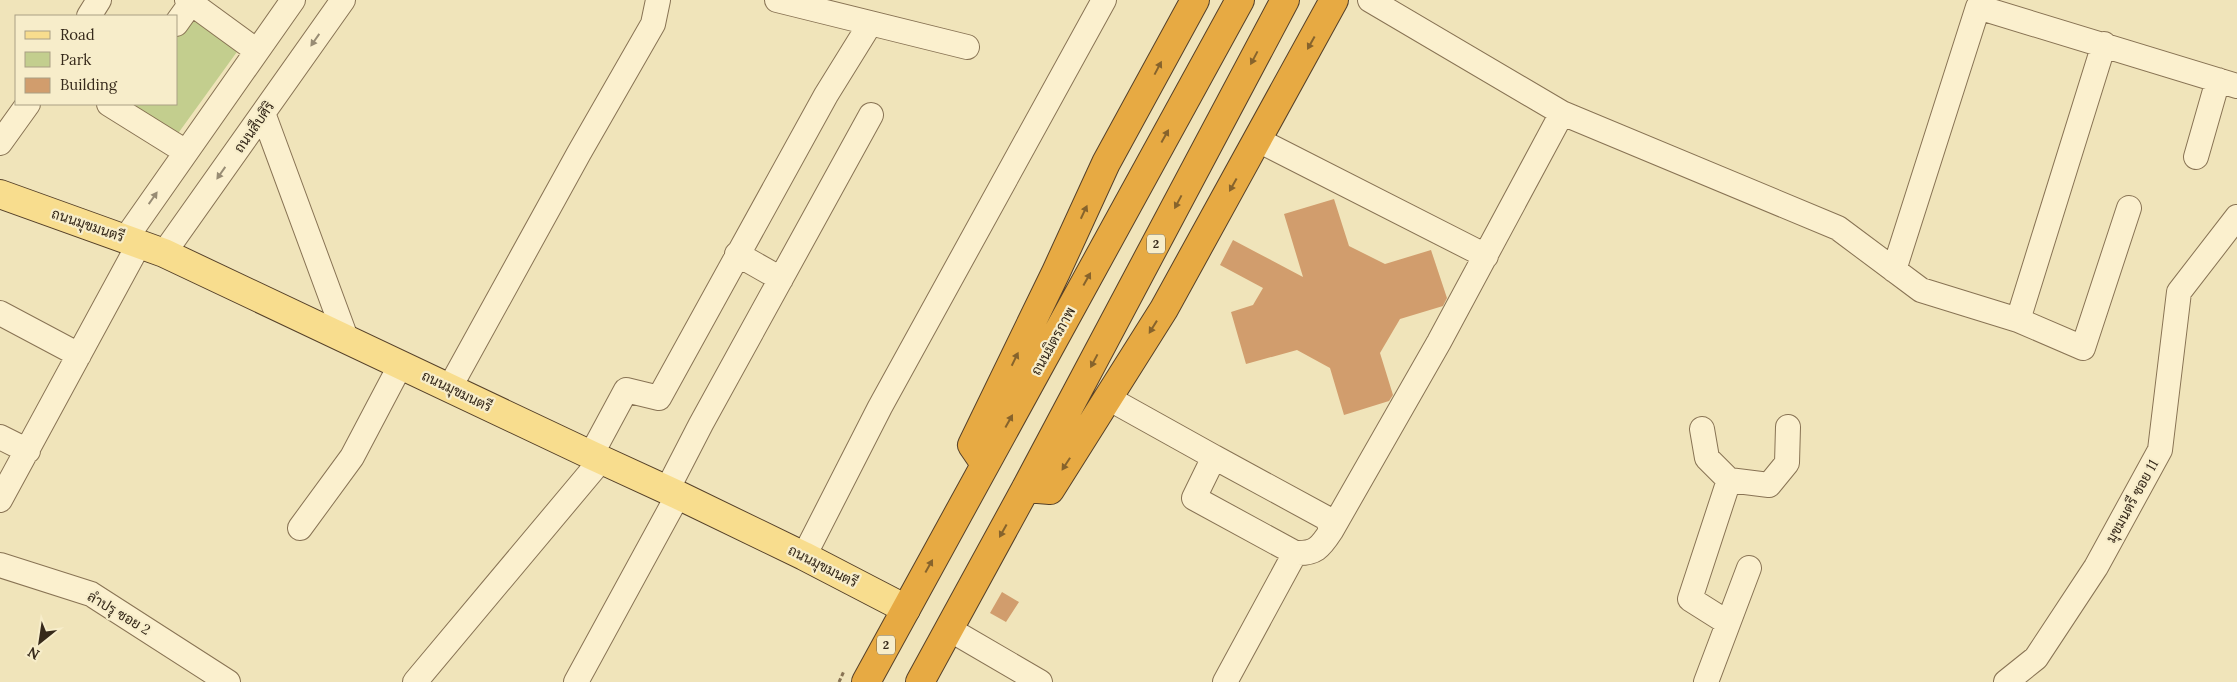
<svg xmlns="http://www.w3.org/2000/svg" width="2237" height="682" font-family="Lora,Sarabun,serif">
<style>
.green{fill:#c3ce8e}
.building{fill:#d19d6d}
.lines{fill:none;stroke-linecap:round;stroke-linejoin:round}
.minor-casing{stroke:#887354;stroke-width:26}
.major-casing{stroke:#554029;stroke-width:30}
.highway-casing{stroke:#554029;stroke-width:30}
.path{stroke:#887354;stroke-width:3;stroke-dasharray:4 2.5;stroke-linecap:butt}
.minor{stroke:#fbf0ce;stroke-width:24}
.major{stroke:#f8dd8e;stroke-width:28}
.highway{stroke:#e7aa43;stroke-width:28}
.oneway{fill:#988c74}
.oneway2{fill:#86632c}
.labels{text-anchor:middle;stroke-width:4.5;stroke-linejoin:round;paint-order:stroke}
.shield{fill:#f7edca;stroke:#70644f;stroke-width:1}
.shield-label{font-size:12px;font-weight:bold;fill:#36291a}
.street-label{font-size:14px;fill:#36291a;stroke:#f7edca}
</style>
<rect width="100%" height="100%" fill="#f0e4ba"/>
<path class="green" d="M 186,10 L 239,49 L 174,139 L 130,104 L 176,104 L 176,24 Z"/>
<path class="building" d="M 1334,199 L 1349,246 L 1385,264 L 1431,250 L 1447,298 L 1443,306 L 1400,319 L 1380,353 L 1393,395 L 1389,401 L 1344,415 L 1330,368 L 1297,350 L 1246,364 L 1231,312 L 1253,305 L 1263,288 L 1220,265 L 1233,240 L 1303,277 L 1284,214 Z
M 1002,592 L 1019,602 L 1006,622 L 990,613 Z"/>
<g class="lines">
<defs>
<path id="minor" d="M 187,0 L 257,51
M 777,0 L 967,47
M 1370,0 L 1562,113 L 1838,228 L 1921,290 L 2018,320 L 2083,348 L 2129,208
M 89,16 L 99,0
M 176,24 L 191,3
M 109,104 L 186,152
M 263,113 L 346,338
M 1258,140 L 1486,256
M 0,143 L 28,104
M 2196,157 L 2218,80
M 126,238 L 293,0
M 164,253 L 343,0
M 737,254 L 781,279
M 1894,270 L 1978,7 L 2237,86
M 0,313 L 79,355
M 2018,320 L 2104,44
M 450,387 L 579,153 L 653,24 L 658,0
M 1108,398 L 1214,457 L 1194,498 L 1295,553 L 1225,682
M 1702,429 L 1707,458 L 1729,480 L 1690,599 L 1728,623
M 0,437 L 28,451
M 591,455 L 626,390 L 659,398 L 826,95 L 870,24
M 1214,457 L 1328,519 L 1331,531 C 1320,548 1315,554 1295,553
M 1729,480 L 1769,485 L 1787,463 L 1788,427
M 667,490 L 701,424 L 871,115
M 0,500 L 139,244
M 300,528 L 352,457 L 401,364
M 1331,531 L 1439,342 L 1562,113
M 804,556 L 880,407 L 1104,0
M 0,565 L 91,594 L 228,682
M 949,629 L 1040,682
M 415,682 L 601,460
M 576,682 L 678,495
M 1706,682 L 1749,568
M 2006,682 L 2036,658 L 2096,567 L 2160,450 L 2179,292 L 2237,217"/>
<path id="major" d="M 0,194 L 164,253 L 591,455 L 678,495 L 804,556 L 906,609"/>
<path id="highway" d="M 985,464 L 972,445 L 1056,272 L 1106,163 L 1195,0
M 1026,488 L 1050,490 L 1164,309 L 1334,0
M 866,682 L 1240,0
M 920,682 L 1026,488 L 1285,0"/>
</defs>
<use href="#minor" class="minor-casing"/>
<use href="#major" class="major-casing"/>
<use href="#highway" class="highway-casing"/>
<path class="path" d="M 839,682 L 844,671"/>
<use href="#minor" class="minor"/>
<use href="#major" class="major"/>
<use href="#highway" class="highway"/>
</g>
<defs><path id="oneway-solid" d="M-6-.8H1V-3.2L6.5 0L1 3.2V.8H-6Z" transform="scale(1.25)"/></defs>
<g class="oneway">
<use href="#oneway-solid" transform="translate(315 40) rotate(125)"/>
<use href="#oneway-solid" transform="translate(221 173) rotate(125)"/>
<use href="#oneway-solid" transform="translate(153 198) rotate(-55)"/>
</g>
<g class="oneway2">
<use href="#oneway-solid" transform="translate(1311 43) rotate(119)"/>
<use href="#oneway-solid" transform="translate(1254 58) rotate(118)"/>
<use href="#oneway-solid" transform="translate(1158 68) rotate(-62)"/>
<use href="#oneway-solid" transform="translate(1165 136) rotate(-61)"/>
<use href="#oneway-solid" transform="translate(1233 185) rotate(119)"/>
<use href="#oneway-solid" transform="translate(1178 202) rotate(118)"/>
<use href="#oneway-solid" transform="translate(1084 212) rotate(-65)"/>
<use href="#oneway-solid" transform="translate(1087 279) rotate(-61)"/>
<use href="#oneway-solid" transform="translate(1153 327) rotate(122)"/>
<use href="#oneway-solid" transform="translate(1015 359) rotate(-64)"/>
<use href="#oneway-solid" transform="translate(1094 361) rotate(118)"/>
<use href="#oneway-solid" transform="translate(1009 421) rotate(-61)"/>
<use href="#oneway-solid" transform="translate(1066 464) rotate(123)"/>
<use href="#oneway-solid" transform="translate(1003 531) rotate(119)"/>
<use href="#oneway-solid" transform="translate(929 566) rotate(-61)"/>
</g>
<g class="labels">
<g class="shield">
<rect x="1147" y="234.5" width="18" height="19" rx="4"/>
<rect x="877" y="635.5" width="18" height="19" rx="4"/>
</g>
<g class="shield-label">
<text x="1156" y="248">2</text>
<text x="886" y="649">2</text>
</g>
<g class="street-label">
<text transform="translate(254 127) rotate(-55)" y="5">ถนนสืบศิริ</text>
<text transform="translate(88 225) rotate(19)" y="5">ถนนมุขมนตรี</text>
<text transform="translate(1053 341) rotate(-61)" y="5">ถนนมิตรภาพ</text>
<text transform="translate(457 391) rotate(26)" y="5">ถนนมุขมนตรี</text>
<text transform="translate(2132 501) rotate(-61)" y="5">มุขมนตรี ซอย 11</text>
<text transform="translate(823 566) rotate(27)" y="5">ถนนมุขมนตรี</text>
<text transform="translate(119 613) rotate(31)" y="5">ลำปรุ ซอย 2</text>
</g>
</g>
<rect x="15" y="15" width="162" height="90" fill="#f7edca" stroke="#aa9f84"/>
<rect x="25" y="31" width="25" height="8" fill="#f8dd8e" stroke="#aa9f84"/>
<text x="60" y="40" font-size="15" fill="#36291a">Road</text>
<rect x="25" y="52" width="25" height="15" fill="#c3ce8e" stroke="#aa9f84"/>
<text x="60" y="65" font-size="15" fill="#36291a">Park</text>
<rect x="25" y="78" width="25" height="15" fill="#d19d6d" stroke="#aa9f84"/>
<text x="60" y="90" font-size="15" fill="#36291a">Building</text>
<g transform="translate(40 642) rotate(210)" stroke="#f7edca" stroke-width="4" paint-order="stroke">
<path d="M0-4L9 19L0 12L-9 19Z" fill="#36291a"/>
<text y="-8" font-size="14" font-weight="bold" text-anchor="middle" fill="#36291a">N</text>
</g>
</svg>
